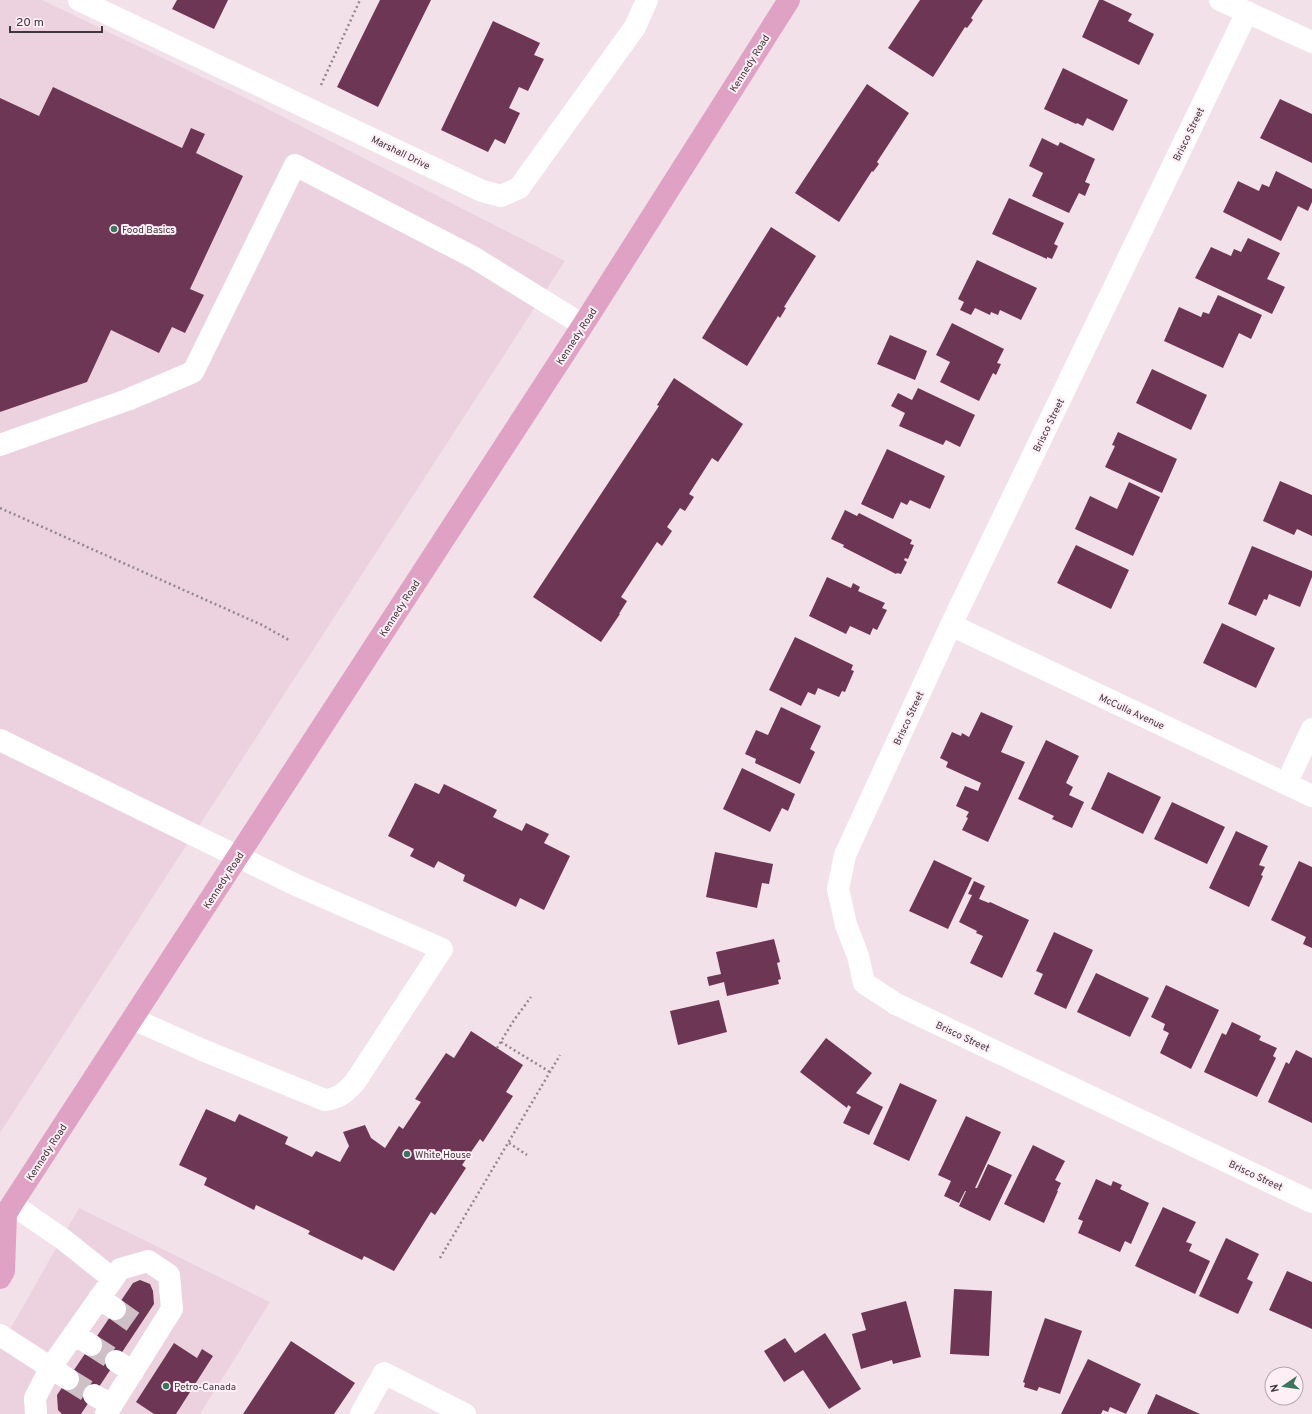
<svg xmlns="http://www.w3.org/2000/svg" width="1312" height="1414" font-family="Overpass,sans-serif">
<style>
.built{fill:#ecd2df}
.building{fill:#6e3655}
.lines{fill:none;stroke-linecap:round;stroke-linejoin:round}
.minor-tunnel{stroke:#cfbfc6;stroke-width:22;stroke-dasharray:22 11;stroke-linecap:butt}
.path{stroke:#93878c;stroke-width:2.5;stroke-dasharray:2 3;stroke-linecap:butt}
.minor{stroke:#fff;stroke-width:22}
.major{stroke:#dfa2c4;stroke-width:22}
.poi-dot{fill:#3a755f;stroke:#feeff6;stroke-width:1.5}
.labels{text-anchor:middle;stroke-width:4;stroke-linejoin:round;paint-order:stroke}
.street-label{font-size:10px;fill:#3f373b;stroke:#feeff6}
.poi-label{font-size:10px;fill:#3f373b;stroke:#feeff6;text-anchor:start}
</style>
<rect width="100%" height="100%" fill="#f3e1e9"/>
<path class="built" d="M 0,0 L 42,0 L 256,103 L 565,261 L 0,1133 Z
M 79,1208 L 270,1302 L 200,1414 L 0,1414 L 0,1347 Z"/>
<path class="building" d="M 177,0 L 228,0 L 214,29 L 172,9 Z
M 380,0 L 431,0 L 378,107 L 337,87 Z
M 920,0 L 983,0 L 971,18 L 973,20 L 967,28 L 965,27 L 933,77 L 888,48 Z
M 1099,0 L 1103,0 L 1132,14 L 1128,21 L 1154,34 L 1139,65 L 1082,37 Z
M 493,21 L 540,43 L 534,55 L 544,59 L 528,91 L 519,87 L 509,108 L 520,113 L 505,144 L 495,139 L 488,152 L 441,130 Z
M 1063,68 L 1128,100 L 1113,131 L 1087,118 L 1083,126 L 1077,123 L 1076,124 L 1044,109 Z
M 867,84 L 909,113 L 877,162 L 879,164 L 873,172 L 872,171 L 839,222 L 795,193 Z
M 53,87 L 182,148 L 191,128 L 205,134 L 196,153 L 243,176 L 190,289 L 204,295 L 185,333 L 172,327 L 159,353 L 111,330 L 87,382 L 0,412 L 0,98 L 39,116 Z
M 1280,99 L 1312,114 L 1312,163 L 1260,138 Z
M 1042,138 L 1058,146 L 1060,142 L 1095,159 L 1085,182 L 1090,184 L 1085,196 L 1079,193 L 1069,213 L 1032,196 L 1043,173 L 1029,166 Z
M 1276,171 L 1312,189 L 1312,202 L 1308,211 L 1298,206 L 1281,241 L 1223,212 L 1238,181 L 1259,191 L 1262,184 L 1269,187 Z
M 1009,198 L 1064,223 L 1054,244 L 1058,246 L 1052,259 L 1047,257 L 1047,259 L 992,234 Z
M 771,227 L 816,256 L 784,307 L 786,308 L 780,318 L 778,316 L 747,366 L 702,338 Z
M 1248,238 L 1280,253 L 1267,279 L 1285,287 L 1272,314 L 1195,278 L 1211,247 L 1231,256 L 1234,249 L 1241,252 Z
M 977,260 L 1037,288 L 1021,320 L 1000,310 L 998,315 L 991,312 L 990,315 L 975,308 L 971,315 L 960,310 L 964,302 L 958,299 Z
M 1218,295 L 1262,315 L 1251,339 L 1239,333 L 1223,368 L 1164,341 L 1179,307 L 1201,317 L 1203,312 L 1209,314 Z
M 952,323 L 1004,349 L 997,363 L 1001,364 L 996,375 L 993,373 L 979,401 L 940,382 L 950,362 L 936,355 Z
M 890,335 L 927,351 L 915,380 L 877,364 Z
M 1152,369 L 1207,395 L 1191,430 L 1136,403 Z
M 674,378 L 743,424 L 718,462 L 712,458 L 689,494 L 694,497 L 685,511 L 680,508 L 667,527 L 672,531 L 662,546 L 657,542 L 621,597 L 627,601 L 619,614 L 620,614 L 601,642 L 533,597 L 659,406 L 657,405 Z
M 918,388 L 975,415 L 960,447 L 946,440 L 943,445 L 899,426 L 905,413 L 891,406 L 898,393 L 912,400 Z
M 1118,432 L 1177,459 L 1162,493 L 1105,467 L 1115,446 L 1112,445 Z
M 887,449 L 945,476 L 930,509 L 910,500 L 907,505 L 901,502 L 893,519 L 861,504 Z
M 1280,481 L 1312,495 L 1312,536 L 1297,529 L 1294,535 L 1263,521 Z
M 1129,482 L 1160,497 L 1133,556 L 1075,529 L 1090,496 L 1117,509 Z
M 845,510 L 857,516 L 859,513 L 912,540 L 910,544 L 914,545 L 908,559 L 905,558 L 904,560 L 907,562 L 901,574 L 897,573 L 896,574 L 843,547 L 844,545 L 831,539 Z
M 1076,545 L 1129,570 L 1111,609 L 1057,583 Z
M 1252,546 L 1312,571 L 1312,577 L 1300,607 L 1269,594 L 1267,600 L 1264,599 L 1256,616 L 1228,604 Z
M 827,577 L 851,588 L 853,583 L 860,587 L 858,591 L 885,603 L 882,608 L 887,610 L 877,630 L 873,628 L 870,635 L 850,626 L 846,634 L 809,616 Z
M 1222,623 L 1275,648 L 1256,688 L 1203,663 Z
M 795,637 L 853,665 L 851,670 L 854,671 L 845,692 L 842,691 L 839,697 L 818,688 L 815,695 L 808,692 L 801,706 L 769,690 Z
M 781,707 L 821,726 L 810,749 L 815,752 L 800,784 L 755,763 L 756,759 L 745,754 L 756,730 L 768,735 Z
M 981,712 L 1013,726 L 1001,752 L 1025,762 L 988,842 L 962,830 L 968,818 L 966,817 L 969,812 L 956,806 L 965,786 L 978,791 L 981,783 L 946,767 L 948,762 L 940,758 L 952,732 L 961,736 L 962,733 L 969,737 Z
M 1046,740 L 1079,756 L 1066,783 L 1073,787 L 1069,795 L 1084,802 L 1072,828 L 1052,819 L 1054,816 L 1018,799 Z
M 742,768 L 795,794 L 788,811 L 782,808 L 770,832 L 723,809 Z
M 1108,772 L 1161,797 L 1143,834 L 1091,809 Z
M 415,783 L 439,794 L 444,784 L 497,810 L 493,817 L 522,831 L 526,823 L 549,834 L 544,843 L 570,856 L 544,910 L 520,898 L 516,907 L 463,881 L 465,875 L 438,861 L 434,868 L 410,856 L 414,849 L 388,836 Z
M 1172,802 L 1225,827 L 1207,864 L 1154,839 Z
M 1236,831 L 1268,846 L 1259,865 L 1265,867 L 1261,875 L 1263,876 L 1249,907 L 1209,888 Z
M 715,852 L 773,864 L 769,884 L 762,883 L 757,908 L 706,897 Z
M 934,860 L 972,878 L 948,929 L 909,911 Z
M 1299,861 L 1312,867 L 1312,948 L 1303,944 L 1306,937 L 1271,920 Z
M 974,881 L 985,886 L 979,899 L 989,903 L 990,902 L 1029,920 L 1002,978 L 970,963 L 983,936 L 976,933 L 977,931 L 959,922 L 972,895 L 968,894 Z
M 1054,932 L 1093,950 L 1066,1009 L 1034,994 L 1043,974 L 1036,971 Z
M 774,939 L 780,962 L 777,963 L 781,979 L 778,980 L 779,984 L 727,996 L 724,982 L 709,986 L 707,977 L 721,974 L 716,952 Z
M 1096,973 L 1149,998 L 1130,1037 L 1077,1012 Z
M 1166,985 L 1219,1010 L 1191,1069 L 1160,1053 L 1169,1033 L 1163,1030 L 1165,1024 L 1151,1017 Z
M 719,1000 L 727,1032 L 678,1045 L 670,1011 Z
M 1232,1022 L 1261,1036 L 1259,1040 L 1277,1048 L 1273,1056 L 1276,1058 L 1257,1097 L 1204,1072 L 1222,1033 L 1226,1035 Z
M 471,1031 L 523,1065 L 506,1092 L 513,1096 L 483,1142 L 480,1139 L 462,1165 L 466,1168 L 435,1215 L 431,1212 L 394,1271 L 364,1256 L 362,1260 L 308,1234 L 310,1231 L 256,1205 L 254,1210 L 204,1185 L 207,1178 L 179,1165 L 206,1109 L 235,1122 L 239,1114 L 288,1137 L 285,1144 L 312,1157 L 316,1151 L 340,1162 L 349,1146 L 343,1132 L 365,1125 L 371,1138 L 385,1148 L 399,1126 L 403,1129 L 421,1102 L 415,1099 L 446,1053 L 454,1058 Z
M 826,1038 L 872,1073 L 856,1093 L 883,1107 L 869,1135 L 843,1123 L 851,1107 L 848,1105 L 847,1108 L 800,1072 Z
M 1296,1050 L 1312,1058 L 1312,1123 L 1268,1102 L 1286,1062 L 1289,1064 Z
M 900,1083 L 937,1100 L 909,1161 L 873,1144 Z
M 966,1116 L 1001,1132 L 975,1188 L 977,1188 L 988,1164 L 1012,1175 L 990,1221 L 959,1206 L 966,1191 L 965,1191 L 959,1203 L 944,1196 L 951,1181 L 938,1175 Z
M 1033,1145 L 1065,1161 L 1055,1180 L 1061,1183 L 1057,1191 L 1058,1191 L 1044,1223 L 1004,1204 Z
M 1096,1179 L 1111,1186 L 1113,1181 L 1122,1185 L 1120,1189 L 1149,1203 L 1131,1244 L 1125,1241 L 1120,1252 L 1078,1233 L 1083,1221 L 1078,1219 Z
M 1163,1207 L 1196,1222 L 1186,1242 L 1192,1244 L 1189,1251 L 1210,1261 L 1195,1294 L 1135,1266 Z
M 1226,1238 L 1259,1254 L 1247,1279 L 1253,1282 L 1238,1314 L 1199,1296 Z
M 1287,1271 L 1312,1282 L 1312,1329 L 1269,1310 Z
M 140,1280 L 150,1284 L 153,1291 L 154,1304 L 81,1414 L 62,1414 L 58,1410 L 57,1395 L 133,1283 Z
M 954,1289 L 992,1291 L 989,1356 L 950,1354 Z
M 906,1301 L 921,1357 L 893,1364 L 892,1360 L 861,1369 L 852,1334 L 866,1330 L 861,1313 Z
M 1045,1318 L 1082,1331 L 1060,1394 L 1039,1387 L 1037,1391 L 1024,1387 L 1025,1383 L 1023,1382 Z
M 825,1333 L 861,1389 L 829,1409 L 803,1370 L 784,1382 L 764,1351 L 785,1338 L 795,1353 Z
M 291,1341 L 355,1383 L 334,1414 L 243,1414 Z
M 174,1343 L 197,1358 L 202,1349 L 213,1356 L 176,1414 L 154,1414 L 136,1402 Z
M 1088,1359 L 1141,1384 L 1126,1414 L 1110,1407 L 1108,1412 L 1103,1410 L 1101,1414 L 1061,1414 Z
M 1156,1394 L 1200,1414 L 1147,1414 Z"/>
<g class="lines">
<path class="minor-tunnel" d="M 115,1309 L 139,1326
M 91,1345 L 116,1361
M 68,1379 L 94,1395"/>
<path class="path" d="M 321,85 L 360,0
M 0,508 L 262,625 L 289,640
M 501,1042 L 550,1072
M 497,1048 L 514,1020 L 531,997
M 509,1143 L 527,1155
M 440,1258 L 560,1055"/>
<path class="minor" d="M 79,0 L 482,191 L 501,196 L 519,188 L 635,27 L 647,0
M 1220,0 L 1312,42
M 1247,12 L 951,625 L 845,855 L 838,889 L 846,925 L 858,956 L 864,983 L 896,1004 L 1312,1202
M 0,445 L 127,400 L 193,372 L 295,165 L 473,257 L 583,325
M 951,625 L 1312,796
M 0,740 L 296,885 L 442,949 L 355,1082 C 347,1091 339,1099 325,1100 L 205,1051 L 133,1019
M 1286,784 L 1312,729
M 12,1204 L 64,1240 L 113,1279
M 99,1298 L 115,1309
M 74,1334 L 91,1345
M 0,1335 L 68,1379
M 116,1361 L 133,1372
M 94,1395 L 112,1405
M 36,1414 L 35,1398 L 51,1367 L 120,1269 L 148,1261 L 169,1275 L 172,1309 L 106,1414
M 361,1414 L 384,1373 L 465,1414"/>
<path class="major" d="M 0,1278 L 4,1271 L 6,1214 L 12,1204 L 583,325 L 789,0"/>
</g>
<g class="poi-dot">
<circle cx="114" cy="229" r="4"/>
<circle cx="407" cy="1154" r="4"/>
<circle cx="166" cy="1386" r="4"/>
</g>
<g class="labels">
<g class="street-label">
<text transform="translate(749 63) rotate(-58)" y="4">Kennedy Road</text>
<text transform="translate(1188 134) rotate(-64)" y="4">Brisco Street</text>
<text transform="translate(401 152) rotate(26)" y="4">Marshall Drive</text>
<text transform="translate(576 336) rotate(-57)" y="4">Kennedy Road</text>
<text transform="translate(1048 425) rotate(-64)" y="4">Brisco Street</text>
<text transform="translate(399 608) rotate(-57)" y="4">Kennedy Road</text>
<text transform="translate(1132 711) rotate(25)" y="4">McCulla Avenue</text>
<text transform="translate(908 718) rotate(-65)" y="4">Brisco Street</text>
<text transform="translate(223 880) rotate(-57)" y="4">Kennedy Road</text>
<text transform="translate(963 1036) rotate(25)" y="4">Brisco Street</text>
<text transform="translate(46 1152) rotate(-57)" y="4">Kennedy Road</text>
<text transform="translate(1256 1175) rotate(25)" y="4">Brisco Street</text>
</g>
<g class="poi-label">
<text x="122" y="233">Food Basics</text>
<text x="415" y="1158">White House</text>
<text x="174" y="1390">Petro-Canada</text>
</g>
</g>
<g transform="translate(1284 1386) rotate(257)"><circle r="19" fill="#feeff6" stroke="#b2a5ab"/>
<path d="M0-3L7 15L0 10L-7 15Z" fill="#3a755f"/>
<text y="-6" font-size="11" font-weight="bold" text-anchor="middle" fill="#3f373b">N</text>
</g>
<path d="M10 26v6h92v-6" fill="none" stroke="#3f373b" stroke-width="2"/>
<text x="16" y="26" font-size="12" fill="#3f373b" stroke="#feeff6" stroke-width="3" paint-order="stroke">20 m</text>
</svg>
